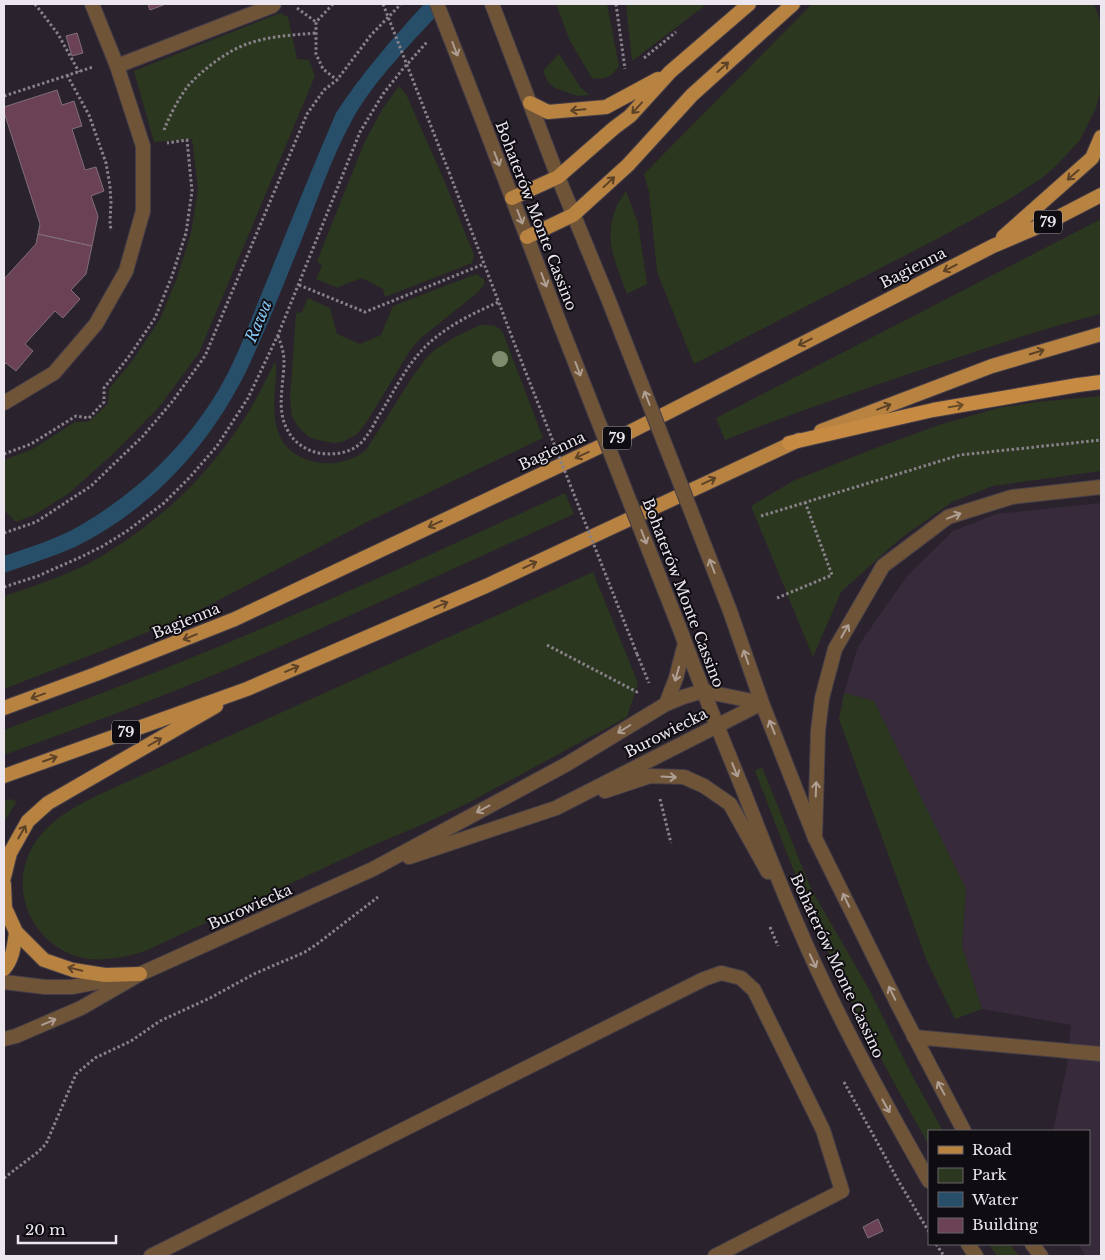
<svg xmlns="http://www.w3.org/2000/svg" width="1105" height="1260" font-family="'Libre Baskerville',serif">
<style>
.built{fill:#372b3b}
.green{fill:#2c371f}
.water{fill:#274f69}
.building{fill:#6a4155;stroke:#806f76}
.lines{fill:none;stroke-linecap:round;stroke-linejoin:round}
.service-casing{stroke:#453e48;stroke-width:16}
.minor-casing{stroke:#453e48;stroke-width:16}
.tertiary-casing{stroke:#453e48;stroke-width:16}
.primary-casing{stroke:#453e48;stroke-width:16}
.trunk-casing{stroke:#453e48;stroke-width:16}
.path{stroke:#88828b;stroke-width:3;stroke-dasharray:2.5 2.5;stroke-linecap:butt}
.service{stroke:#6f5437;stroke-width:14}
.minor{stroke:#6f5437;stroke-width:14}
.tertiary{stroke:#6f5437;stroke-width:14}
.primary{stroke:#b88241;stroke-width:14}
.trunk{stroke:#c68a42;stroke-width:14}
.tertiary-bridge-casing{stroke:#453e48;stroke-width:16;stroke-linecap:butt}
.path-bridge{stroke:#88828b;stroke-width:3;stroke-dasharray:2.5 2.5;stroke-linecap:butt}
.tertiary-bridge{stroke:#6f5437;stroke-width:14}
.tree{fill:#7e8b6c}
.oneway{stroke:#ae9e93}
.oneway2{stroke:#5c4227}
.oneway3{stroke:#6b4c2a}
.labels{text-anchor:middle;stroke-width:4;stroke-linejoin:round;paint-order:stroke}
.shield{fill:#100d12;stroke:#aaa6ad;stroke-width:1}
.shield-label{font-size:14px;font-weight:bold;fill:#ece7ef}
.street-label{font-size:15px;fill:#ece7ef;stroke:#100d12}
.water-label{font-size:16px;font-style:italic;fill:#84c7f4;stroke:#100d12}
</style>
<rect width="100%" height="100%" fill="#2a222d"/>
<path class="built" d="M 1101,503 L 1101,1256 L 1085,1256 L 1079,1244 L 1089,1244 L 1089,1131 L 1053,1131 L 1067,1066 L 1071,1025 L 982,1009 L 962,946 L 966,889 L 874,701 L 844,693 L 858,646 L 907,576 L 953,531 L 996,514 Z"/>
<path class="green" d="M 556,4 L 607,4 L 619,66 C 611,77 606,80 592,78 L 570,41 Z
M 626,4 L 707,4 L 632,61 Z
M 812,4 L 1094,4 L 1101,23 L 1101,89 L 1096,108 L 1080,140 L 1056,166 L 1042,178 L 1008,200 L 937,239 L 694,364 L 657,272 L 649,192 L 644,174 Z
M 280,13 L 288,17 L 297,59 L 309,60 L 315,76 L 199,353 L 160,406 L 114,453 L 68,494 L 34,515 L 16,522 L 5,511 L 4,509 L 4,460 L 33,449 L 75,422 L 88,422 L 108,404 L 109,389 L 133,360 L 160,319 L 177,278 L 191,233 L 198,189 L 192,139 L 154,142 L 134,71 Z
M 559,54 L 581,88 L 590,95 L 577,96 L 555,88 L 548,82 L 543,71 Z
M 399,86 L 406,94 L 444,180 L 474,255 L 472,263 L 385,297 L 383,289 L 362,278 L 338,287 L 338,288 L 316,279 L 322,266 L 317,261 L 365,141 L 383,108 Z
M 626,191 L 638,223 L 647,284 L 627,294 C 616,264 603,240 616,208 C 618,202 623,196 626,191 Z
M 1101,219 L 1101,314 C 1026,333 953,359 879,384 C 828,402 776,419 725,440 L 716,418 Z
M 476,274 L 484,279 L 484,285 L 477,293 L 421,338 L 411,349 L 366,423 L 356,435 L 342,442 L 335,443 L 322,441 L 309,437 L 298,427 L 292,416 L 290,399 L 296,313 L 302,312 L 308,298 L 330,308 L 337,334 L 360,344 L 381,335 L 393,306 Z
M 480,325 C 490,325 498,324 503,333 L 543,438 L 367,522 L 194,613 L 104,650 L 4,689 L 4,596 C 34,586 65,576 93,561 C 103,556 112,549 122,543 C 171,511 213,468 244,419 C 256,401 265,381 275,362 C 278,370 275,380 275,389 C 272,423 276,453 315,462 C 333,466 352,461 366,450 L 413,376 L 427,357 L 436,349 L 455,337 Z
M 1101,396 L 1101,471 L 993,486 L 952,502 L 901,538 L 841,592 L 813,657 L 751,506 L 793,481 L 873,449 L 939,425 L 998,408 L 1037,402 Z
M 565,493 L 574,514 C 461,565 347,618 233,667 C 157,699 81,727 4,755 L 4,730 C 87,699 169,668 251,633 C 357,589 461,541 565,493 Z
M 593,572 L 638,683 L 627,717 L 470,802 L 426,823 L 369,847 L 143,952 C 123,957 100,963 79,957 C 27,942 5,880 39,837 C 61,809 97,796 129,781 Z
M 844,693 L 874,701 L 966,889 L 962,946 L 982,1009 L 955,1019 L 927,961 L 839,719 Z
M 762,767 L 807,879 L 814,894 L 869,989 L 914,1079 L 943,1131 L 929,1131 L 929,1145 C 889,1076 852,1005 820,933 C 796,879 776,825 755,771 Z
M 10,799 L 16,801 L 16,803 L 4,822 L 4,801 Z
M 989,1244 L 1010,1244 L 1019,1256 L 997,1256 Z"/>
<path class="water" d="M 424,4 L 447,4 C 415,40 372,81 350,124 C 330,161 317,201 302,239 C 288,273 275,307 260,341 C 253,356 247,371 239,385 C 202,454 146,512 75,547 C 52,557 27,565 4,573 L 4,556 C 30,547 57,539 81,525 C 136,493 185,446 218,391 C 236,361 248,327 261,295 C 286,234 310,173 336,113 C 362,73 392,39 424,4 Z"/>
<path class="building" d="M 148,4 L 166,4 L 150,10 Z
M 77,33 L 83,53 L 72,56 L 66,36 Z
M 57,90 L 62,105 L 74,101 L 82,126 L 72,129 L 85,170 L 96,167 L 104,191 L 91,196 L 98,216 L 92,246 L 38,234 L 40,224 L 4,112 L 4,107 Z
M 38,234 L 92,246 L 86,274 L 71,290 L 80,299 L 63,318 L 55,311 L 25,344 L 33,351 L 16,371 L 6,363 L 4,365 L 4,279 L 36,244 Z
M 878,1219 L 883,1231 L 868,1238 L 863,1227 Z"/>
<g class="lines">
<defs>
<path id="service" d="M 117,66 L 272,6 L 274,4
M 815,838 L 818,731 L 822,698 L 835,649 L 883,566 L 948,517 L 1012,497 L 1101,487
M 914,1037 L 1101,1054
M 151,1256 L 704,979 L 721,973 L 741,978 L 754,990 L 823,1130 L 842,1191 L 715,1256"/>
<path id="minor" d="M 4,403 L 54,373 L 96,324 L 126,271 L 143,211 L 143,146 L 117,66 L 92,4"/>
<path id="tertiary" d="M 492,4 L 558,177 L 609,301
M 482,119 L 560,324
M 730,611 L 762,703 L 815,838 L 899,1007 L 964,1131
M 681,632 C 700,684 721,736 742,787 C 769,856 795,924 827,990 C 858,1055 893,1118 929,1181
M 666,704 L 676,678 L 685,643
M 605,791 L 650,776 L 684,777 L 704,786 L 730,804 L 768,872
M 409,857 L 556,808 L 762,703
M 4,982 L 45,987 L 72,987 L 120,978
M 4,1039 L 16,1036 L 81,1008 L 140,974 L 373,869 L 567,764 L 666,704 L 683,697 L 703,691 L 762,703
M 968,1244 L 976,1256
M 1032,1244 L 1041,1256"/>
<path id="primary" d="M 530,103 L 548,112 L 606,107 L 658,79
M 512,198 L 558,177 L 614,128 L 630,116 L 670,72 L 749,4
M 527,237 L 573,215 L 628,165 L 692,95 L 793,4
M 1003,237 L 1092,158 L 1101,137
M 821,431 L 992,366 L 1101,334
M 4,708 L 96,674 L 235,619 L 618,438 L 993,246 L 1047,223 L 1101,195
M 4,776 L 247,689 L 486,586 L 799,440
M 4,877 L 10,853 L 28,821 L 48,803 L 216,706
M 4,884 L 5,908 L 16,932 L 44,960 L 73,970 L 105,975 L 140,974
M 4,969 C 13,959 14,945 16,932"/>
<path id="trunk" d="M 789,443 L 933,410 L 1078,385 L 1101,382"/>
</defs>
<use href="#service" class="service-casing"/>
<use href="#minor" class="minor-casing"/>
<use href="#tertiary" class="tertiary-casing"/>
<use href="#primary" class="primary-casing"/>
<use href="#trunk" class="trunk-casing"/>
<path class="path" d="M 35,4 L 58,34 L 79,72
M 333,4 L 316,22 L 316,54 L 323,69 L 337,80
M 616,4 L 625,69
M 297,8 L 316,22
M 644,58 L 676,32
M 67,75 L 89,115 L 106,163 L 110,186 L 111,203 L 110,221 L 111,231
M 4,96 L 93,67
M 164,130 C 170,115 178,99 188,86 C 202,70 227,51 247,44 C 269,36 293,35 316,33
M 449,172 L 515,345
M 299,285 L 365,312 L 484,264
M 278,336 C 281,344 284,352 284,361 C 284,383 276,409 287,429 C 293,442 305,450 319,453 C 331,455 345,454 356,447 C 366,440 372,428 378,417 C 393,394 405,367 425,347 C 445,327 473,313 499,302
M 4,454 L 31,444 L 76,416 L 89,418 L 104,402 L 104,388 L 130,355 L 155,318 L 172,276 L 186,233 L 192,191 L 187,140 L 167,143
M 761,516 L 960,455 L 1101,440
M 4,533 L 36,522 L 91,486 L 143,436 L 172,402 L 205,356 L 307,114 L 324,90 L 337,80 L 371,35 L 401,4
M 4,587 L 38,576 L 83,556 L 103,546 L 127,531 L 164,503 L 190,477 L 217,446 L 248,398 L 278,335 L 360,132 L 383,94 L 402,70 L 427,42
M 777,598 L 832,575 L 805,502
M 547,645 L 637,692 L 639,691
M 637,654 L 649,683
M 660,799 L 671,843
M 770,927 L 778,946
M 844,1082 L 899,1182 L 929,1232
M 4,1178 L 38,1152 L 46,1144 L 76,1074 L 95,1058 L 131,1041 L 160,1021 L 210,998 L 254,974 L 305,952 L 317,944 L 378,897
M 936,1244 L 944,1256"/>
<use href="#service" class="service"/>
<use href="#minor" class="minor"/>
<use href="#tertiary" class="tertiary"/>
<use href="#primary" class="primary"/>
<use href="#trunk" class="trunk"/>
<defs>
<path id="tertiary-bridge" d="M 437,4 L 482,119
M 609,301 L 730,611
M 560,324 L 681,632"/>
</defs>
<use href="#tertiary-bridge" class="tertiary-bridge-casing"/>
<path class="path-bridge" d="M 383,4 L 449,172
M 515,345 L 637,654"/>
<use href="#tertiary-bridge" class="tertiary-bridge"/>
</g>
<circle class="tree" cx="500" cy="359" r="8"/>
<defs><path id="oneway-shaft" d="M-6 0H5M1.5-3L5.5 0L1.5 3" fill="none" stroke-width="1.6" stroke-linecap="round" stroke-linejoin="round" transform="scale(1.25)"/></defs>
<g class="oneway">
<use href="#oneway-shaft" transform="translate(455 49) rotate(69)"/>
<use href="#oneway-shaft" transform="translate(497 159) rotate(69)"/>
<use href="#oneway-shaft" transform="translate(520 217) rotate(69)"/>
<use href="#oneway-shaft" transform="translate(544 280) rotate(69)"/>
<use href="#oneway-shaft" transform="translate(578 369) rotate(69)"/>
<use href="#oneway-shaft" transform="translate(647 398) rotate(-111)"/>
<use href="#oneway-shaft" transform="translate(954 516) rotate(-21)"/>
<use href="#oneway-shaft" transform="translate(644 537) rotate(69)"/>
<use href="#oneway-shaft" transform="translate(712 566) rotate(-111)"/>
<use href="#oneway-shaft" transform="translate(845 631) rotate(-60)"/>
<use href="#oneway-shaft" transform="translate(746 657) rotate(-109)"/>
<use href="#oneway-shaft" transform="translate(677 674) rotate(106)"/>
<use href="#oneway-shaft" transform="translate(772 727) rotate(-112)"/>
<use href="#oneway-shaft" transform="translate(624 729) rotate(148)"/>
<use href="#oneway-shaft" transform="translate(735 770) rotate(68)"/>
<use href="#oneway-shaft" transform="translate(669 777) rotate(3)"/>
<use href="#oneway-shaft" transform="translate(816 789) rotate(-88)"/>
<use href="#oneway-shaft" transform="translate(483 809) rotate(152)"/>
<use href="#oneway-shaft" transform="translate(846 900) rotate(-116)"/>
<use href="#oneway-shaft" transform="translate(813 961) rotate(65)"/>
<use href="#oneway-shaft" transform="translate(892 993) rotate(-116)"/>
<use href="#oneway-shaft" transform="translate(49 1022) rotate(-23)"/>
<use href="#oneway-shaft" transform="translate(941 1088) rotate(-118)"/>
<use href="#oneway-shaft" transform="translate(886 1106) rotate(61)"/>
</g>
<g class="oneway2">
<use href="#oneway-shaft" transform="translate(723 67) rotate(-42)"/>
<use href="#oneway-shaft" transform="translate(637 108) rotate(132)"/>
<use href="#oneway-shaft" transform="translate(578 110) rotate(175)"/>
<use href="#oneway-shaft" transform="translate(1073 175) rotate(139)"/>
<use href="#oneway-shaft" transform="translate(609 182) rotate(-43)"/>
<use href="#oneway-shaft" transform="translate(950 268) rotate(153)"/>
<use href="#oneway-shaft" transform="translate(805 342) rotate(153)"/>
<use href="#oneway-shaft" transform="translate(1037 352) rotate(-17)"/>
<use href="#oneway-shaft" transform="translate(884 407) rotate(-21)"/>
<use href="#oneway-shaft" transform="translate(582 455) rotate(155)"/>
<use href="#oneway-shaft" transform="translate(709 481) rotate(-25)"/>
<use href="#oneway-shaft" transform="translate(435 524) rotate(155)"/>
<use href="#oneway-shaft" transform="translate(530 565) rotate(-25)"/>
<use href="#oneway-shaft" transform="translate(441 605) rotate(-23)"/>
<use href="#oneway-shaft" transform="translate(190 637) rotate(158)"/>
<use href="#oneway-shaft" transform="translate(292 669) rotate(-23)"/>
<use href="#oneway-shaft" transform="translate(38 696) rotate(160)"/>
<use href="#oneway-shaft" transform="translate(155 742) rotate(-30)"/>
<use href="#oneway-shaft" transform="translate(50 759) rotate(-19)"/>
<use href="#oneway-shaft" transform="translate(22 832) rotate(-60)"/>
<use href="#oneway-shaft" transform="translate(75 969) rotate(-167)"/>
</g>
<use class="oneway3" href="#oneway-shaft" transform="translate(956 406) rotate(-10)"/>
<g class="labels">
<g class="shield">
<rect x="1034" y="210.5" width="28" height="23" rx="4"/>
<rect x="603" y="426.5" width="28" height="23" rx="4"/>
<rect x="112" y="720.5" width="28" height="23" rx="4"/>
</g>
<g class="shield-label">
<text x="1048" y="227">79</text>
<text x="617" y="443">79</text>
<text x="126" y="737">79</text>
</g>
<g class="street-label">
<text transform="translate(536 216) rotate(69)" y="5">Bohaterów Monte Cassino</text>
<text transform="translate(913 268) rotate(-27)" y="5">Bagienna</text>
<text transform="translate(552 451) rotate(-25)" y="5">Bagienna</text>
<text transform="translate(683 593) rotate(69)" y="5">Bohaterów Monte Cassino</text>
<text transform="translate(186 621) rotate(-22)" y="5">Bagienna</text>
<text transform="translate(666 733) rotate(-27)" y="5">Burowiecka</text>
<text transform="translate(250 907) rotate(-24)" y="5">Burowiecka</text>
<text transform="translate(837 966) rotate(65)" y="5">Bohaterów Monte Cassino</text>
</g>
<g class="water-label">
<text transform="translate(258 321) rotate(-67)" y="6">Rawa</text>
</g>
</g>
<rect width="1105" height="1260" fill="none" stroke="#ece7ef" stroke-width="10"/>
<rect x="928" y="1130" width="162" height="115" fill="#100d12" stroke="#68646a"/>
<rect x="938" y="1146" width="25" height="8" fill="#b88241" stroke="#68646a"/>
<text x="972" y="1155" font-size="15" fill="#ece7ef">Road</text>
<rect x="938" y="1168" width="25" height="15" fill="#2c371f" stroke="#68646a"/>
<text x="972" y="1180" font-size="15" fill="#ece7ef">Park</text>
<rect x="938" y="1192" width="25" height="15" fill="#274f69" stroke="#68646a"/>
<text x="972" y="1205" font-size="15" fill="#ece7ef">Water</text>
<rect x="938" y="1218" width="25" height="15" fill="#6a4155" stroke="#68646a"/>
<text x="972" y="1230" font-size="15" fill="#ece7ef">Building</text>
<path d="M18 1235v8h98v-8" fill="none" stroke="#ece7ef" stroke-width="2.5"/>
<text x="25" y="1235" font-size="15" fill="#ece7ef" stroke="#100d12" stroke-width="4" paint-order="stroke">20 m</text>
</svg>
